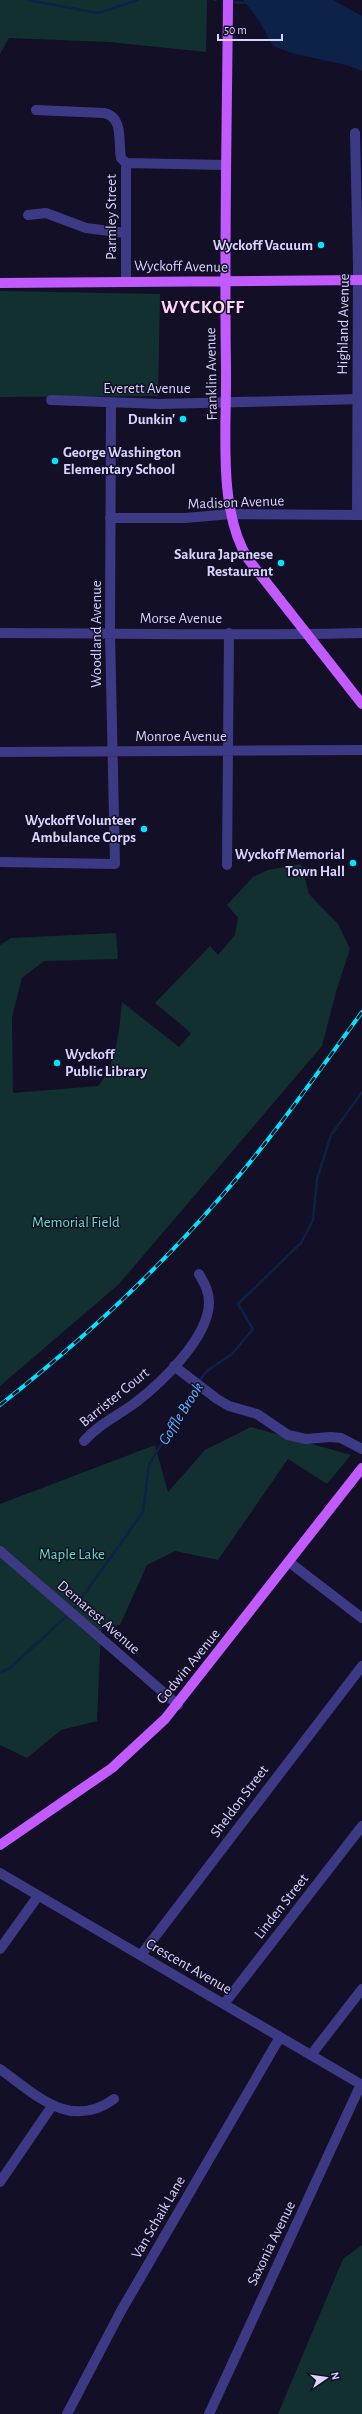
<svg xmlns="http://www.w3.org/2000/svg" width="362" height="2414" font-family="'Alegreya Sans',sans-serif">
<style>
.green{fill:#12302f}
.water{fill:#0c2248}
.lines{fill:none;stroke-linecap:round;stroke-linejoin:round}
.stream{stroke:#0c2248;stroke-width:2.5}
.minor{stroke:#3d3a85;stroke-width:10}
.major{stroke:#c25bff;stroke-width:10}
.rail-casing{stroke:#00e5ff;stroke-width:4}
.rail{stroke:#130f26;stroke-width:2.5;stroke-dasharray:8;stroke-linecap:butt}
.poi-dot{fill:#00e5ff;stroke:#130f26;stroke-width:1.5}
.labels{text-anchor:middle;stroke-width:3;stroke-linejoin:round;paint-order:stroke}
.street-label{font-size:15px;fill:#d9d4ff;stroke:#130f26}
.poi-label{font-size:15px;font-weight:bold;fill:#d9d4ff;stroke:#130f26;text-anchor:end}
.park-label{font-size:15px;fill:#5fe0c0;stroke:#130f26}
.water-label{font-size:16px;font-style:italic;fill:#62b6ff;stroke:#130f26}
.district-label{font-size:19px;font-weight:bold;letter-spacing:1px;fill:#ffd6f0;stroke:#130f26}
</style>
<rect width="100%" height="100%" fill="#130f26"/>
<path class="green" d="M 0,0 L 207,0 L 206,52 L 109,42 L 9,38 L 0,54 Z
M 0,291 L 160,294 L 158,396 L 0,397 Z
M 301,864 L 309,894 L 338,924 L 350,949 L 336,992 L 322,1046 L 119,1284 L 0,1386 L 0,945 L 11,938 L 116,933 L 118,959 L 44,961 L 22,978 L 12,1017 L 13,1093 L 98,1086 C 117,1063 119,1031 122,1002 L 179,1047 L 191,1033 L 155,1003 L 210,946 L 218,955 L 235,935 L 238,918 L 227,905 L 253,877 L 268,870 Z
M 251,1427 L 351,1455 L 327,1484 L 288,1459 L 218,1560 L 175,1551 L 147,1565 L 120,1625 L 101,1629 L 97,1721 L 61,1730 L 27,1758 L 0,1745 L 0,1504 L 155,1445 L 168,1492 L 205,1450 Z
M 362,2245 L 362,2414 L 278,2414 L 343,2259 Z"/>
<path class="water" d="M 243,0 L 333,0 L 362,16 L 362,71 L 346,65 L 295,54 L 273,46 L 258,19 Z"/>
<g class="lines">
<path class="stream" d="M 28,0 L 98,13 L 138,0
M 214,0 L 216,0
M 232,2 L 247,3
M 199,1381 L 207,1371 L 232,1354 L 253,1329 L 238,1304 L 301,1243 L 313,1220 L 317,1179 L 331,1135 L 362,1092
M 73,1610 L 143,1512 L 149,1465 L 196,1385
M 0,1672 L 10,1668 L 69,1614"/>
<path class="minor" d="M 36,110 L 104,113 C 124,117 118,142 121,158 L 126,163 L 126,281
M 355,133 L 358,266 L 357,515
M 126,163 L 225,165
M 28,215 L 46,213 L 86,228 L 125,233
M 51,400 L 160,404 L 362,399
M 110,518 L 185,518 L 231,514 L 362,515
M 0,633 C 121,633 242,636 362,633
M 0,752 L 362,750
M 0,862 L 115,864 L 110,633 L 111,404
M 227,865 L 229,633
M 174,1366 L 217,1399 L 229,1406 L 257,1414 L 288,1435 L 306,1439 L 330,1437 L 341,1438 L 362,1449
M 84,1441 C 99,1424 117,1416 135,1403 C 161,1383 209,1338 209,1302 C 209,1291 204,1283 199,1274
M 0,1551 L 178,1705
M 289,1562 L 362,1618
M 0,1873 L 362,2085
M 0,1949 L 38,1896
M 141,1955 L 362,1666
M 224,2004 L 362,1826
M 311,2055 L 362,1989
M 0,2069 C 35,2094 70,2131 114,2099
M 0,2182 L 52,2106
M 67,2414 L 121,2311 L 280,2037
M 209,2414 L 361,2084"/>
<path class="major" d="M 228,0 C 227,123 224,246 226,369 C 227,427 217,509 248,559 L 362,704
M 0,283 L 362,280
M 0,1845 L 112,1768 L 165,1719 L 362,1468"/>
<defs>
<path id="rail" d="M 0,1405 C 79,1343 153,1275 219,1199 C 271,1140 316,1075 362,1012"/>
</defs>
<use href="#rail" class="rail-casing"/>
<use href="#rail" class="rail"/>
</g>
<g class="poi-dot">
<circle cx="321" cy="245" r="4"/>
<circle cx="183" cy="419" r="4"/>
<circle cx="55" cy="461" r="4"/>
<circle cx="281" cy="563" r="4"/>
<circle cx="144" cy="829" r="4"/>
<circle cx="353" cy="863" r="4"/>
<circle cx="57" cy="1063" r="4"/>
</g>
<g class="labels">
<g class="street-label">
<text transform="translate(111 217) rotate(-90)" y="5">Parmley Street</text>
<text transform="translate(181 266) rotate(1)" y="5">Wyckoff Avenue</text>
<text transform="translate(343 324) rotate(-89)" y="5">Highland Avenue</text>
<text transform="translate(211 374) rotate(-91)" y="5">Franklin Avenue</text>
<text x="147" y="393">Everett Avenue</text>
<text transform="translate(236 502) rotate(-2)" y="5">Madison Avenue</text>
<text x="181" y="623">Morse Avenue</text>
<text transform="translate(96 634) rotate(-90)" y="5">Woodland Avenue</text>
<text x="181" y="741">Monroe Avenue</text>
<text transform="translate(114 1397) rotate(-39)" y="5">Barrister Court</text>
<text transform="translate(99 1617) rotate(41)" y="5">Demarest Avenue</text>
<text transform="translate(188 1666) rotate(-51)" y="5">Godwin Avenue</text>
<text transform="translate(239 1801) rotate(-53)" y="5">Sheldon Street</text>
<text transform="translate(281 1906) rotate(-52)" y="5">Linden Street</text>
<text transform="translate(189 1966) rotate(30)" y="5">Crescent Avenue</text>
<text transform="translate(158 2217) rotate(-60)" y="5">Van Schaik Lane</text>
<text transform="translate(271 2243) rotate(-64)" y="5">Saxonia Avenue</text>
</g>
<g class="poi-label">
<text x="313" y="250">Wyckoff Vacuum</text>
<text x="175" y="424">Dunkin'</text>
<text x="63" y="457" text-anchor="start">George Washington<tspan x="63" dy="17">Elementary School</tspan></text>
<text x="273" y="559">Sakura Japanese<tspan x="273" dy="17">Restaurant</tspan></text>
<text x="136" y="825">Wyckoff Volunteer<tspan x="136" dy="17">Ambulance Corps</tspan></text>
<text x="345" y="859">Wyckoff Memorial<tspan x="345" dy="17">Town Hall</tspan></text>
<text x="65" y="1059" text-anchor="start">Wyckoff<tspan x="65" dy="17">Public Library</tspan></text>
</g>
<g class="park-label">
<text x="76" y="1227">Memorial Field</text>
<text x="72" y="1559">Maple Lake</text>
</g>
<g class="water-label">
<text transform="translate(180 1413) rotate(-58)" y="6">Goffle Brook</text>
</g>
<g class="district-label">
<text x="203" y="313">WYCKOFF</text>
</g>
</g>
<g transform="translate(326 2378) rotate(77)" stroke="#130f26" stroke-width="3" paint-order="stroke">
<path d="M0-3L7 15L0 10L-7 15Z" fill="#d9d4ff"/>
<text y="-6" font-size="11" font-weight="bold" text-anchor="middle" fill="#d9d4ff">N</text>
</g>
<path d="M218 34v6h64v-6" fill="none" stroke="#d9d4ff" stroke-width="2"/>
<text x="224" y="34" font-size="12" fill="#d9d4ff" stroke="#130f26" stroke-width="3" paint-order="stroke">50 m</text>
</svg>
